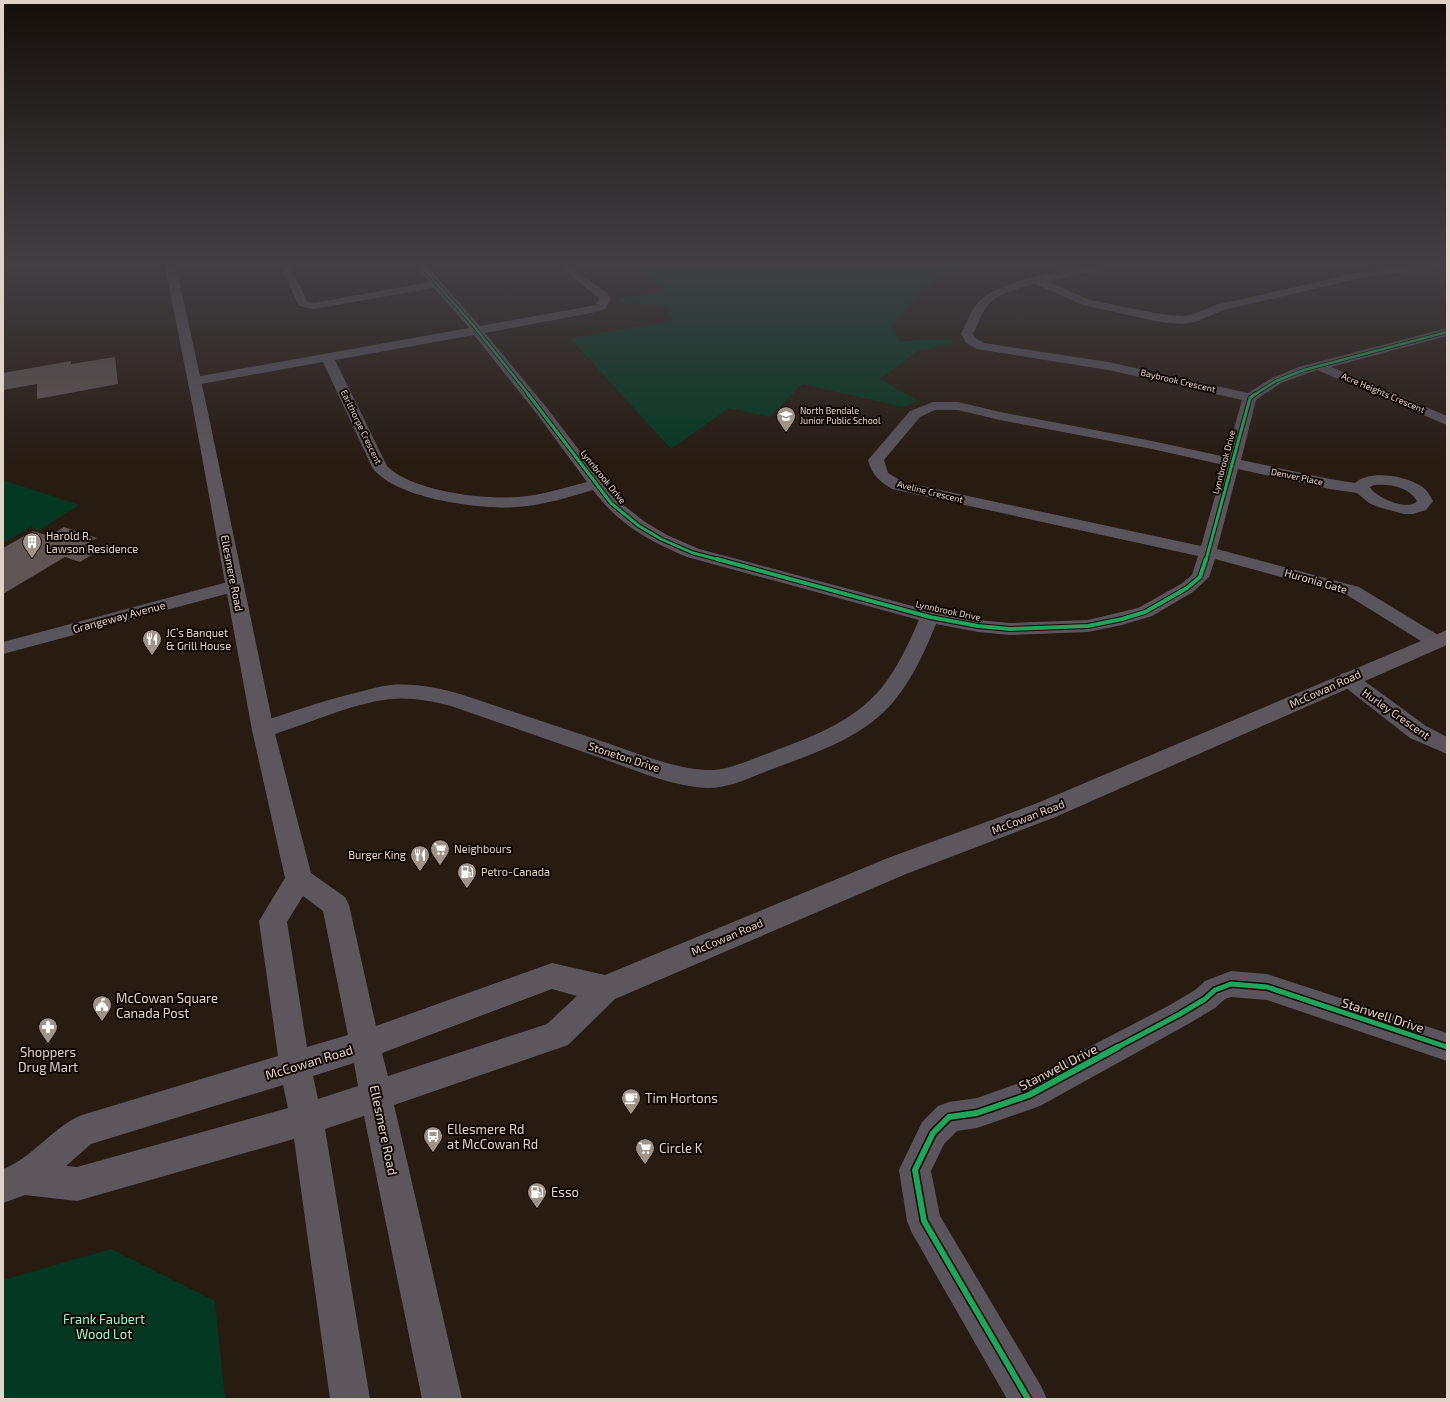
<svg xmlns="http://www.w3.org/2000/svg" width="1450" height="1402" font-family="'Exo 2',sans-serif">
<style>
.green{fill:#053822}
.building{fill:#605554}
.lines{fill:none;stroke-linecap:round;stroke-linejoin:round}
.street{fill:#5a545d;fill-rule:evenodd}
.secondary{fill:#5d565d;fill-rule:evenodd}
.cycleway-far4-casing{stroke:#110803;stroke-width:4}
.cycleway-far3-casing{stroke:#110803;stroke-width:5}
.cycleway-far2-casing{stroke:#110803;stroke-width:6}
.cycleway-far1-casing{stroke:#110803;stroke-width:8}
.cycleway-casing{stroke:#110803;stroke-width:9}
.cycleway-far4{stroke:#20a55d;stroke-width:2.5}
.cycleway-far3{stroke:#20a55d;stroke-width:3}
.cycleway-far2{stroke:#20a55d;stroke-width:4}
.cycleway-far1{stroke:#20a55d;stroke-width:5}
.cycleway{stroke:#20a55d;stroke-width:6}
.labels{text-anchor:middle;stroke-width:4;stroke-linejoin:round;paint-order:stroke}
.far-street-label{font-size:9px;fill:#e2d3c8;stroke:#110803}
.far-poi-label{font-size:9px;fill:#e2d3c8;stroke:#110803;text-anchor:start}
.poi-label{font-size:11px;fill:#e2d3c8;stroke:#110803;text-anchor:start}
.street-label{font-size:11px;fill:#e2d3c8;stroke:#110803}
.near-poi-label{font-size:13px;fill:#e2d3c8;stroke:#110803;text-anchor:start}
.near-street-label{font-size:13px;fill:#e2d3c8;stroke:#110803}
.near-park-label{font-size:13px;fill:#9bfbc8;stroke:#110803}
</style>
<rect width="100%" height="100%" fill="#271b12"/>
<path class="green" d="M 633,266 L 975,266 L 938,278 L 920,292 L 893,326 L 899,341 L 951,339 L 954,343 L 920,350 L 880,379 L 918,401 L 903,407 L 802,384 L 770,417 L 729,408 L 671,449 L 570,338 L 672,321 L 666,305 L 622,303 L 620,298 L 667,292 Z
M 3,480 L 79,505 L 38,531 L 31,527 L 3,543 Z
M 111,1249 L 215,1301 L 225,1399 L 3,1399 L 3,1280 Z"/>
<path class="building" d="M 115,357 L 118,384 L 37,399 L 37,384 L 3,390 L 3,373 L 71,361 L 71,364 Z
M 64,527 L 97,538 L 84,545 L 99,550 L 80,562 L 65,557 L 3,594 L 3,548 L 33,531 L 49,536 Z"/>
<g class="lines">
<path class="street" d="M 280,266 L 290,266 L 307,301 L 314,303 L 429,282 L 416,266 L 427,266 L 480,326 L 596,305 L 599,299 L 598,297 L 558,266 L 570,266 L 607,293 L 611,299 L 605,309 L 591,313 L 485,333 L 547,408 L 617,500 L 645,522 L 667,535 L 699,549 L 931,611 L 978,620 L 1010,623 L 1088,620 L 1138,608 L 1181,584 L 1192,575 L 1198,556 L 892,489 C 880,482 872,475 868,460 L 910,411 L 933,402 L 958,402 L 1000,412 L 1152,441 L 1226,457 L 1242,400 L 1108,370 L 977,349 L 966,343 L 961,334 C 967,322 972,306 983,298 C 1004,281 1061,270 1088,267 C 1096,266 1104,266 1112,266 L 1107,269 L 1047,281 L 1090,300 L 1160,314 L 1182,316 L 1191,315 L 1216,305 L 1361,272 L 1401,266 L 1433,266 L 1428,269 L 1361,278 L 1224,310 L 1198,321 L 1182,324 L 1160,322 L 1083,305 L 1035,284 C 1019,288 998,293 987,306 C 981,314 978,325 973,334 L 975,338 L 984,343 L 1108,362 L 1248,393 L 1272,378 L 1299,367 L 1447,328 L 1447,336 L 1331,367 L 1447,416 L 1447,425 L 1317,370 L 1281,383 L 1256,400 L 1241,460 L 1330,479 L 1355,483 C 1369,469 1407,476 1421,486 C 1427,490 1430,495 1433,501 L 1426,510 L 1413,514 L 1404,514 L 1378,507 L 1369,503 L 1357,493 L 1330,489 L 1238,469 L 1217,549 L 1359,587 L 1443,638 L 1446,642 L 1443,646 L 1436,648 L 1429,646 L 1347,595 L 1215,559 L 1209,577 L 1193,592 L 1152,616 L 1122,625 L 1088,632 L 1010,635 L 978,632 L 936,624 C 925,651 913,678 894,701 C 864,737 818,752 775,768 C 753,776 729,789 706,788 C 670,786 635,770 601,758 C 551,741 501,723 451,706 C 431,701 410,697 390,699 C 349,704 303,726 263,738 L 255,736 L 252,730 L 255,724 C 288,713 321,701 355,693 C 367,690 379,686 391,685 C 415,683 440,688 463,695 C 511,711 559,727 607,743 C 639,754 672,768 706,770 C 728,771 749,760 769,753 C 814,736 860,720 888,679 C 901,661 910,640 919,620 L 687,557 C 648,540 619,525 593,490 C 569,497 544,505 518,507 C 482,510 394,499 372,467 L 323,362 L 195,385 L 190,384 L 188,381 L 190,378 L 195,377 L 469,328 L 434,288 L 314,309 L 299,306 ZM 474,335 L 537,414 L 587,482 C 564,488 542,495 518,497 C 484,500 411,491 387,466 L 335,360 ZM 935,410 L 958,410 L 1000,420 L 1152,449 L 1224,465 L 1201,546 L 903,482 L 888,473 L 884,460 L 920,417 ZM 1374,485 C 1389,484 1408,486 1417,501 C 1408,512 1375,497 1370,487 Z
M 235,580 L 241,582 L 244,586 L 241,590 L 3,654 L 3,642 Z
M 1348,672 L 1355,674 L 1426,726 L 1447,737 L 1447,754 L 1410,738 L 1341,684 L 1338,679 L 1341,674 Z
M 1231,971 L 1267,974 L 1447,1033 L 1447,1061 L 1267,1000 L 1231,997 L 1225,999 L 1215,1008 L 1190,1023 L 1040,1106 L 977,1128 L 957,1131 L 944,1144 L 931,1171 L 940,1216 L 1041,1386 L 1047,1399 L 1007,1399 L 912,1233 L 907,1221 L 899,1170 L 922,1122 L 938,1106 L 949,1102 L 977,1098 L 1022,1082 L 1170,1005 L 1195,990 L 1205,981 Z"/>
<path class="secondary" d="M 165,266 L 176,266 L 207,408 L 274,730 L 311,873 L 345,897 L 349,905 L 376,1026 L 552,963 L 605,975 L 888,858 L 1035,804 L 1447,630 L 1447,645 L 1053,818 L 906,874 L 615,999 L 568,1045 L 394,1105 L 462,1399 L 422,1399 L 364,1116 L 325,1129 L 370,1399 L 330,1399 L 294,1139 L 77,1201 L 25,1195 L 3,1203 L 3,1169 C 33,1158 52,1127 82,1115 L 278,1056 L 259,921 L 285,878 L 252,730 L 193,408 ZM 303,896 L 323,911 L 348,1035 L 307,1047 L 287,922 ZM 552,989 L 577,996 L 547,1024 L 388,1076 L 382,1053 ZM 354,1063 L 358,1086 L 318,1099 L 313,1076 ZM 283,1085 L 288,1108 L 77,1167 L 66,1166 L 91,1144 Z"/>
<defs>
<path id="cycleway-far4" d="M 421,266 L 473,325 L 529,395
M 1254,395 L 1276,381 L 1304,370 L 1447,332"/>
<path id="cycleway-far3" d="M 528,394 L 611,503 L 639,526 L 661,539 L 693,553 L 720,560
M 1206,560 L 1250,398 L 1255,394"/>
<path id="cycleway-far2" d="M 717,559 L 930,617 L 978,626 L 1010,629 L 1088,626 L 1122,619 L 1145,612 L 1187,588 L 1200,577 L 1206,559"/>
<path id="cycleway-far1" d="M 1116,1048 L 1180,1014 L 1205,999 L 1215,990 L 1231,984 L 1267,987 L 1447,1047"/>
<path id="cycleway" d="M 1028,1399 L 924,1221 L 915,1170 L 933,1133 L 949,1117 L 977,1113 L 1029,1095 L 1118,1047"/>
</defs>
<use href="#cycleway-far4" class="cycleway-far4-casing"/>
<use href="#cycleway-far3" class="cycleway-far3-casing"/>
<use href="#cycleway-far2" class="cycleway-far2-casing"/>
<use href="#cycleway-far1" class="cycleway-far1-casing"/>
<use href="#cycleway" class="cycleway-casing"/>
<use href="#cycleway-far4" class="cycleway-far4"/>
<use href="#cycleway-far3" class="cycleway-far3"/>
<use href="#cycleway-far2" class="cycleway-far2"/>
<use href="#cycleway-far1" class="cycleway-far1"/>
<use href="#cycleway" class="cycleway"/>
</g>
<linearGradient id="sky" x2="0" y2="1"><stop stop-color="#150f0a"/><stop offset="0.57" stop-color="#413f44"/><stop offset="1" stop-color="#413f44" stop-opacity="0"/></linearGradient>
<rect width="1450" height="463" fill="url(#sky)"/>
<defs>
<symbol id="school-pin" viewBox="-11 -11 22 30"><path d="M0 17L-7.5 6A9.5 9.5 0 1 1 7.5 6Z" fill="#a19388" stroke="#110803"/><path d="M0-5L7-2L0 1L-7-2ZM-4 1L0 2.5L4 1V4Q0 6-4 4Z" fill="#fff"/></symbol>
<symbol id="building-pin" viewBox="-11 -11 22 30"><path d="M0 17L-7.5 6A9.5 9.5 0 1 1 7.5 6Z" fill="#a19388" stroke="#110803"/><path d="M-4-6H4V6H1V3H-1V6H-4ZM-2.5-4.3h1.7v1.8h-1.7ZM.8-4.3h1.7v1.8H.8ZM-2.5-1h1.7V.8h-1.7ZM.8-1h1.7V.8H.8Z" fill="#fff"/></symbol>
<symbol id="restaurant-pin" viewBox="-11 -11 22 30"><path d="M0 17L-7.5 6A9.5 9.5 0 1 1 7.5 6Z" fill="#a19388" stroke="#110803"/><path d="M-5-6h1v4h1v-4h1v4h1v-4h1v5L-1.5 .5V6h-2V.5L-5-1ZM5-6V6H3V1.5H1.5Q1.5-4 5-6Z" fill="#fff"/></symbol>
<symbol id="supermarket-pin" viewBox="-11 -11 22 30"><path d="M0 17L-7.5 6A9.5 9.5 0 1 1 7.5 6Z" fill="#a19388" stroke="#110803"/><path d="M-6-5.5h2.5l.6 2H6L4.5 2H-2.5L-4.4-4H-6ZM-1.5 3.2a1.3 1.3 0 1 0 .1 0ZM3 3.2a1.3 1.3 0 1 0 .1 0Z" fill="#fff"/></symbol>
<symbol id="fuel-pin" viewBox="-11 -11 22 30"><path d="M0 17L-7.5 6A9.5 9.5 0 1 1 7.5 6Z" fill="#a19388" stroke="#110803"/><path d="M-5.5-6h7V0h2V4h1.3V-2.5L3-4.5l.8-.8L6-3V5H2.5V1h-1V6h-7ZM-4.2-4.7v3.2H.2V-4.7Z" fill="#fff"/></symbol>
<symbol id="civic-pin" viewBox="-11 -11 22 30"><path d="M0 17L-7.5 6A9.5 9.5 0 1 1 7.5 6Z" fill="#a19388" stroke="#110803"/><path d="M-.6-6.5H3V-4.5H.6V-3L4-1V1h2V6H-6V1h2V-1L-.6-3ZM-1.2 2.5V6h2.4V2.5Z" fill="#fff"/></symbol>
<symbol id="pharmacy-pin" viewBox="-11 -11 22 30"><path d="M0 17L-7.5 6A9.5 9.5 0 1 1 7.5 6Z" fill="#a19388" stroke="#110803"/><path d="M-2-6h4v4h4v4h-4v4h-4v-4h-4v-4h4Z" fill="#fff"/></symbol>
<symbol id="cafe-pin" viewBox="-11 -11 22 30"><path d="M0 17L-7.5 6A9.5 9.5 0 1 1 7.5 6Z" fill="#a19388" stroke="#110803"/><path d="M-5.5-4.5H6V0H3Q3 3.5 0 3.5H-2.5Q-5.5 3.5-5.5 0ZM3-3.2v2h1.7v-2ZM-6 4.5H4V6H-6Z" fill="#fff"/></symbol>
<symbol id="bus-pin" viewBox="-11 -11 22 30"><path d="M0 17L-7.5 6A9.5 9.5 0 1 1 7.5 6Z" fill="#a19388" stroke="#110803"/><path d="M-5-6H5V4H4V6H2V4H-2V6H-4V4H-5ZM-3.5-4V0h7V-4ZM-3.5 1.2v1.5H-2V1.2ZM2 1.2v1.5H3.5V1.2Z" fill="#fff"/></symbol>
</defs>
<g fill-rule="evenodd">
<use href="#school-pin" x="775" y="405" width="22" height="30"/>
<use href="#building-pin" x="21" y="531" width="22" height="30"/>
<use href="#restaurant-pin" x="141" y="628" width="22" height="30"/>
<use href="#supermarket-pin" x="429" y="838" width="22" height="30"/>
<use href="#restaurant-pin" x="409" y="844" width="22" height="30"/>
<use href="#fuel-pin" x="456" y="861" width="22" height="30"/>
<use href="#civic-pin" x="91" y="994" width="22" height="30"/>
<use href="#pharmacy-pin" x="37" y="1016" width="22" height="30"/>
<use href="#cafe-pin" x="620" y="1087" width="22" height="30"/>
<use href="#bus-pin" x="422" y="1125" width="22" height="30"/>
<use href="#supermarket-pin" x="634" y="1137" width="22" height="30"/>
<use href="#fuel-pin" x="526" y="1181" width="22" height="30"/>
</g>
<g class="labels">
<g class="far-street-label">
<text transform="translate(1178 381) rotate(13)" y="3">Baybrook Crescent</text>
<text transform="translate(1383 393) rotate(23)" y="3">Acre Heights Crescent</text>
<text transform="translate(361 427) rotate(64)" y="3">Earlthorpe Crescent</text>
<text transform="translate(1224 462) rotate(-75)" y="3">Lynnbrook Drive</text>
<text transform="translate(603 477) rotate(51)" y="3">Lynnbrook Drive</text>
<text transform="translate(1297 477) rotate(12)" y="3">Denver Place</text>
<text transform="translate(930 492) rotate(14)" y="3">Aveline Crescent</text>
<text transform="translate(948 611) rotate(12)" y="3">Lynnbrook Drive</text>
</g>
<g class="far-poi-label">
<text x="800" y="414">North Bendale<tspan x="800" dy="10">Junior Public School</tspan></text>
</g>
<g class="poi-label">
<text x="46" y="540">Harold R.<tspan x="46" dy="13">Lawson Residence</tspan></text>
<text x="166" y="637">JC’s Banquet<tspan x="166" dy="13">&amp; Grill House</tspan></text>
<text x="454" y="853">Neighbours</text>
<text x="406" y="859" text-anchor="end">Burger King</text>
<text x="481" y="876">Petro-Canada</text>
</g>
<g class="street-label">
<text transform="translate(232 573) rotate(79)" y="4">Ellesmere Road</text>
<text transform="translate(1316 581) rotate(16)" y="4">Huronia Gate</text>
<text transform="translate(119 617) rotate(-15)" y="4">Grangeway Avenue</text>
<text transform="translate(1325 689) rotate(-24)" y="4">McCowan Road</text>
<text transform="translate(1396 714) rotate(35)" y="4">Hurley Crescent</text>
<text transform="translate(624 757) rotate(18)" y="4">Stoneton Drive</text>
<text transform="translate(1028 817) rotate(-21)" y="4">McCowan Road</text>
<text transform="translate(727 937) rotate(-23)" y="4">McCowan Road</text>
</g>
<g class="near-poi-label">
<text x="116" y="1003">McCowan Square<tspan x="116" dy="15">Canada Post</tspan></text>
<text x="48" y="1057" text-anchor="middle">Shoppers<tspan x="48" dy="15">Drug Mart</tspan></text>
<text x="645" y="1103">Tim Hortons</text>
<text x="447" y="1134">Ellesmere Rd<tspan x="447" dy="15">at McCowan Rd</tspan></text>
<text x="659" y="1153">Circle K</text>
<text x="551" y="1197">Esso</text>
</g>
<g class="near-street-label">
<text transform="translate(1383 1015) rotate(18)" y="5">Stanwell Drive</text>
<text transform="translate(309 1062) rotate(-17)" y="5">McCowan Road</text>
<text transform="translate(1058 1067) rotate(-27)" y="5">Stanwell Drive</text>
<text transform="translate(384 1130) rotate(78)" y="5">Ellesmere Road</text>
</g>
<g class="near-park-label">
<text x="104" y="1324">Frank Faubert<tspan x="104" dy="15">Wood Lot</tspan></text>
</g>
</g>
<rect width="1450" height="1402" fill="none" stroke="#e2d3c8" stroke-width="8"/>
</svg>
